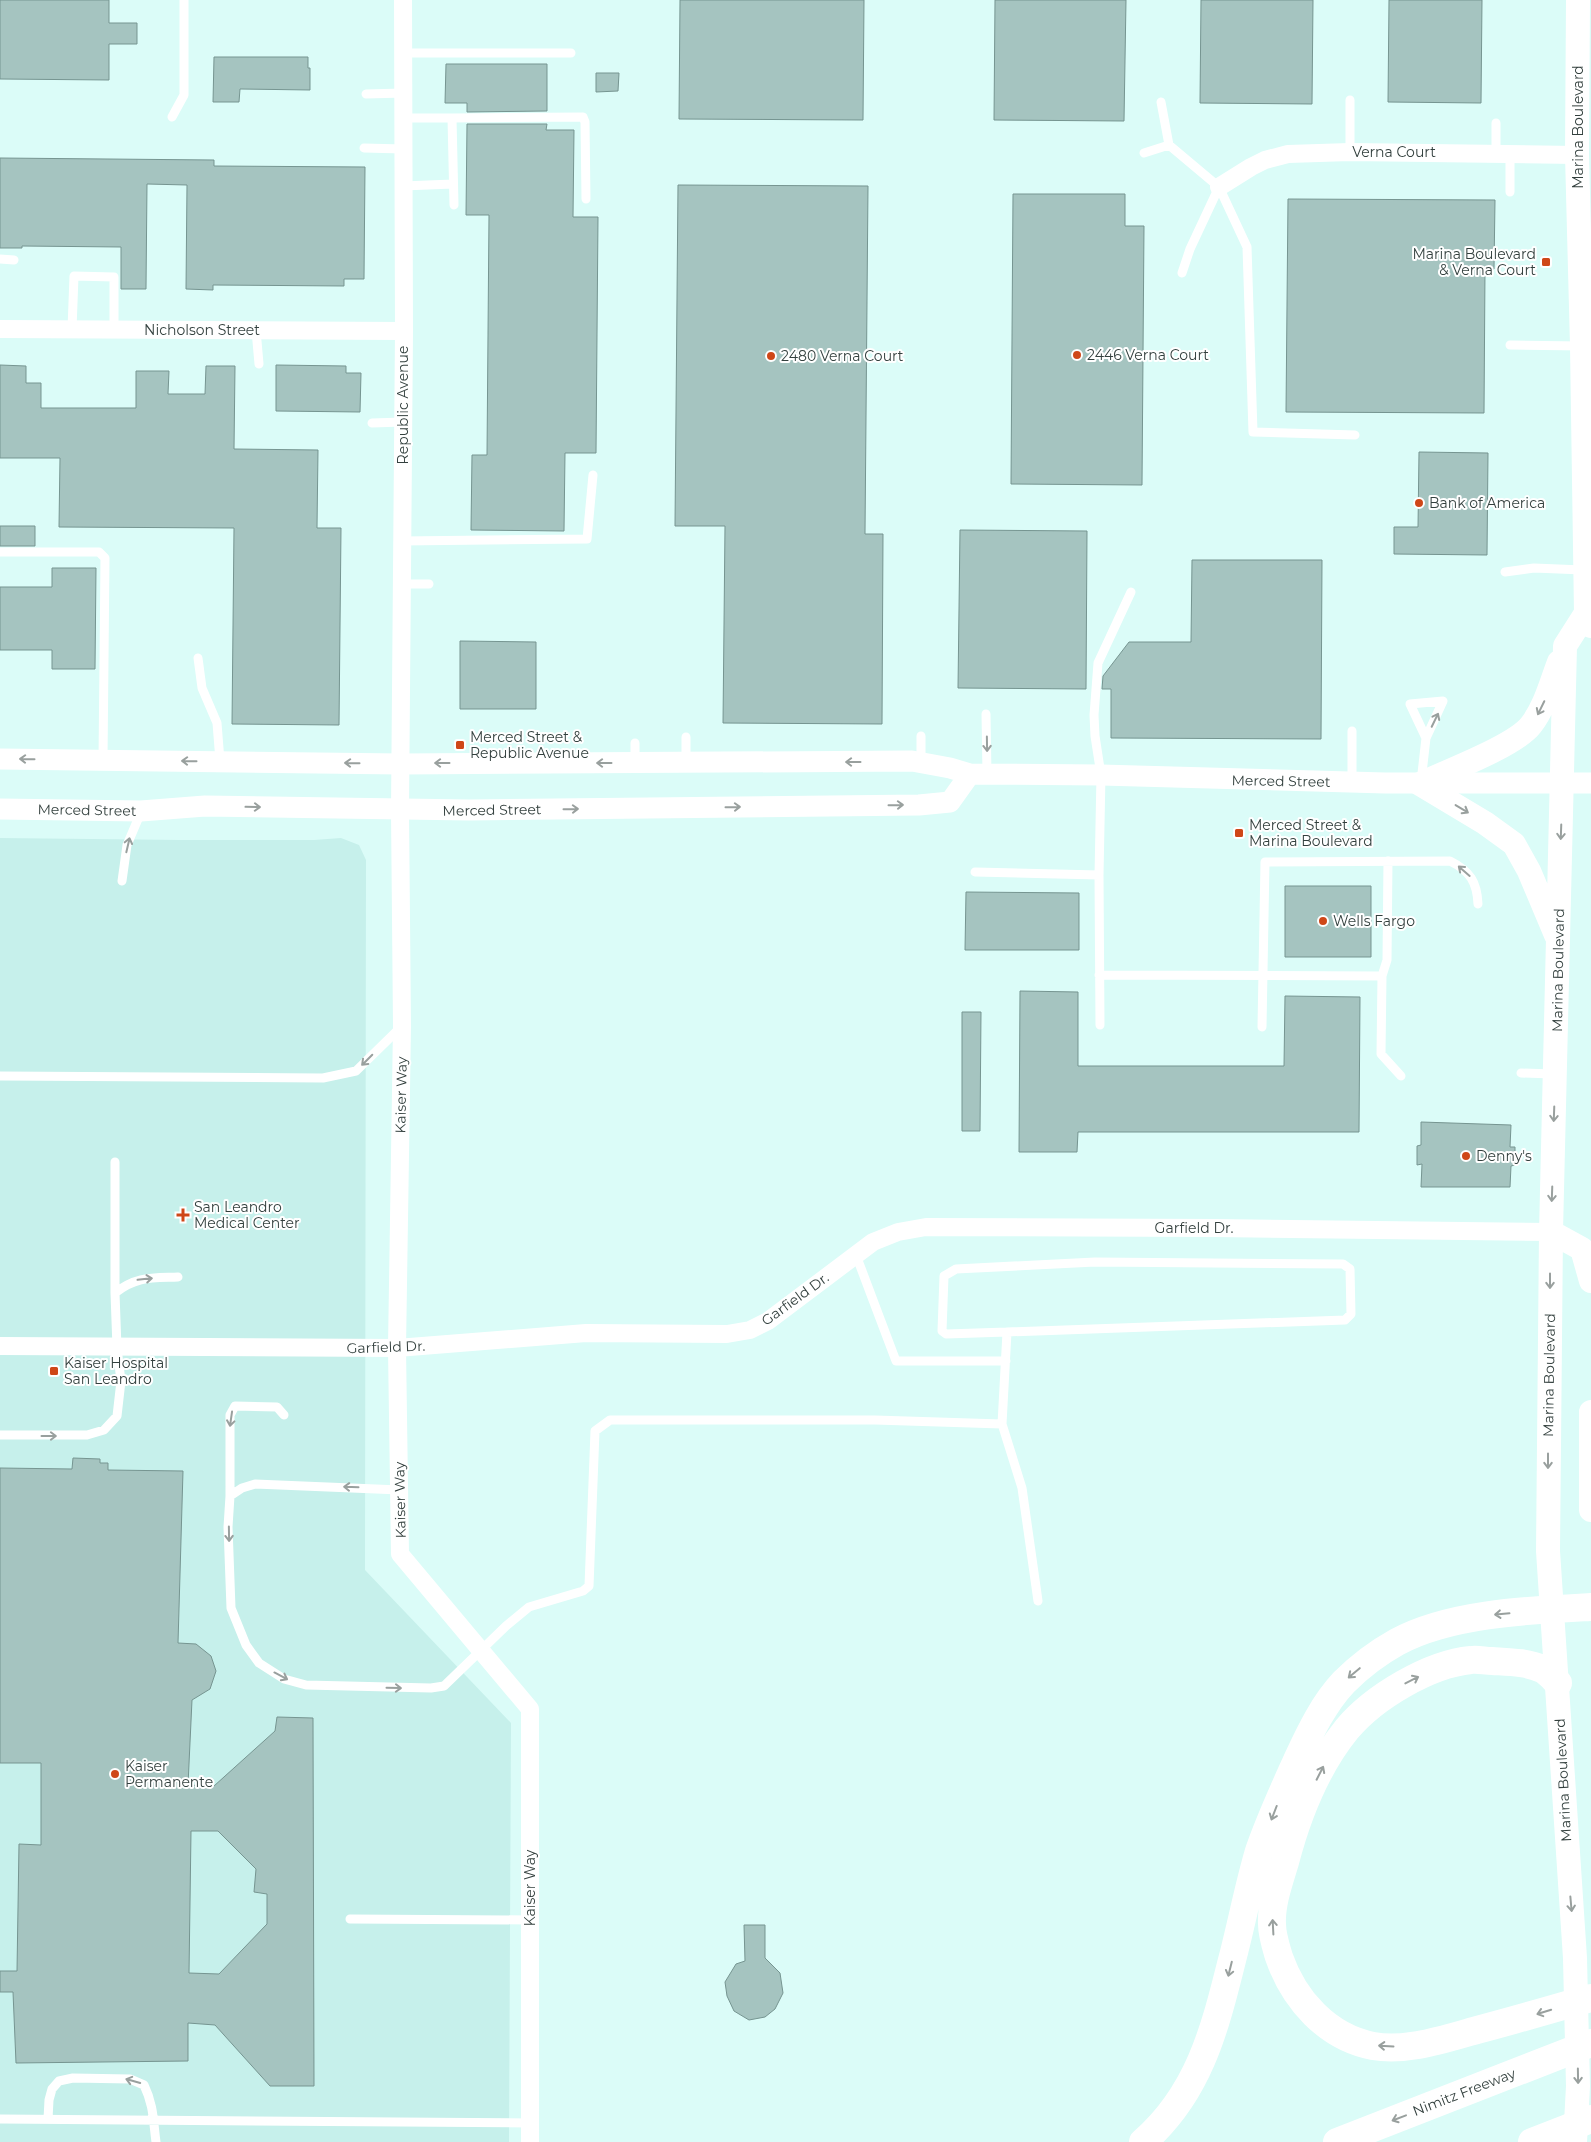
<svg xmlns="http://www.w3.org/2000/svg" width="1591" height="2142" font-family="Montserrat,sans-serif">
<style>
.built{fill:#c6f0eb}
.building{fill:#a5c4c0;stroke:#769591;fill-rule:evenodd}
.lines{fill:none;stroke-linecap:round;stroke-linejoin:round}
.service{stroke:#fff;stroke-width:9}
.minor{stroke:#fff;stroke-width:18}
.tertiary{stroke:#fff;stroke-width:21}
.secondary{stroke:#fff;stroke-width:24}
.motorway{stroke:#fff;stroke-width:28}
.oneway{stroke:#99a09e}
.poi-dot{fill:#cf4718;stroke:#fff;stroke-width:2}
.labels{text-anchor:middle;stroke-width:4;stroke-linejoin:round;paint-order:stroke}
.street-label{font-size:14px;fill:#33403e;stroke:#fff}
.poi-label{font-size:14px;fill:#33403e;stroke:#fff;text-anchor:start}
</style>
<rect width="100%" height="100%" fill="#dbfcf8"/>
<path class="built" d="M 0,838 L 181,840 L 314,840 L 341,838 L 359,845 L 366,860 L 365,1570 L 511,1723 L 509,2142 L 0,2142 Z"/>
<path class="building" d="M 0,0 L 109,0 L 109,23 L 137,23 L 137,44 L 109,44 L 109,80 L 0,79 Z
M 680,0 L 864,0 L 863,120 L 679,119 Z
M 995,0 L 1126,0 L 1124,121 L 994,120 Z
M 1201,0 L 1313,0 L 1312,104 L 1200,103 Z
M 1389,0 L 1482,0 L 1481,103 L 1388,102 Z
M 214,57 L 308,57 L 308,68 L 310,68 L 310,90 L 240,89 L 239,102 L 213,102 Z
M 446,64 L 547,64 L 547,111 L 467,112 L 467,103 L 445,103 Z
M 596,73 L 619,73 L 618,91 L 596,92 Z
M 467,124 L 547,124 L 546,130 L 574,130 L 573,217 L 598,217 L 596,453 L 565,453 L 564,531 L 471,530 L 472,455 L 487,455 L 489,215 L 466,215 Z
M 0,158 L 214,160 L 214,166 L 365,167 L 364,279 L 344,279 L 344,286 L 213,285 L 213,290 L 186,289 L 187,185 L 147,184 L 146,289 L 121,289 L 121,247 L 22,246 L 22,248 L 0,248 Z
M 678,185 L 868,186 L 865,534 L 883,534 L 882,724 L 723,723 L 725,526 L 675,526 Z
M 1013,194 L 1125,194 L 1125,226 L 1144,226 L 1142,485 L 1011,484 Z
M 1288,199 L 1495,200 L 1494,269 L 1485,269 L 1484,413 L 1286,412 Z
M 0,365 L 26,366 L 26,383 L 41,383 L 41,408 L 136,408 L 136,371 L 169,371 L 168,394 L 205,394 L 206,366 L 235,366 L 234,449 L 318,450 L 317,528 L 341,528 L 339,725 L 232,724 L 234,528 L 59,527 L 60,458 L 0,458 Z
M 276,365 L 346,366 L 346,373 L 361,373 L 360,412 L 276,411 Z
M 1419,452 L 1488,453 L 1487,555 L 1394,554 L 1394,527 L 1418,527 Z
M 0,526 L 35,526 L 35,546 L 0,546 Z
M 960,530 L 1087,531 L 1086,689 L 958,688 Z
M 1192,560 L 1322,560 L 1321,739 L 1111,738 L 1111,689 L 1102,689 L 1103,676 L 1129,642 L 1191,642 Z
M 52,568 L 96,568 L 95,669 L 52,669 L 52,650 L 0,650 L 0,587 L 52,587 Z
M 460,641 L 536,642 L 536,709 L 460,709 Z
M 1285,886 L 1371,886 L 1371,957 L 1285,957 Z
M 966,892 L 1079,893 L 1079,950 L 965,950 Z
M 1020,991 L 1078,992 L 1078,1066 L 1284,1066 L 1285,996 L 1360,997 L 1359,1132 L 1078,1132 L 1077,1152 L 1019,1152 Z
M 962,1012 L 981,1012 L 980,1131 L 962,1131 Z
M 1421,1122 L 1511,1125 L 1510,1147 L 1515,1147 L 1515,1165 L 1511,1166 L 1510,1187 L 1421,1187 L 1422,1164 L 1417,1165 L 1417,1146 L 1421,1145 Z
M 73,1458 L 100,1459 L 100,1463 L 108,1463 L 108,1470 L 183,1471 L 178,1643 L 196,1644 L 211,1656 L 216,1671 L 210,1689 L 192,1700 L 188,1785 L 214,1786 L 275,1731 L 277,1717 L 313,1718 L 314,2086 L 270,2086 L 215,2025 L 188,2023 L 188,2061 L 16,2063 L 13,1992 L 0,1992 L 0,1971 L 17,1971 L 19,1844 L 41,1845 L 41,1763 L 0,1763 L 0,1468 L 72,1469 ZM 191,1831 L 218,1831 L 256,1869 L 254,1892 L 267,1894 L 267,1924 L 219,1974 L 189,1973 Z
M 744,1925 L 765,1925 L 765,1958 L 780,1973 L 783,1993 L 775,2009 L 765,2017 L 749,2020 L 734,2011 L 727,1996 L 725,1982 L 736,1964 L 745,1961 Z"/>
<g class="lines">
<path class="service" d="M 403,53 L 571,53
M 366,94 L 403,93
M 1161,102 L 1169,145
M 172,117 L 184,95 L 184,0
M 403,118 L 452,118 L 454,205
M 452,118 L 583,117 L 585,122 L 586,199
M 364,148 L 403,149
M 1350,152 L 1350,100
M 1144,153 L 1169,145 L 1219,187 L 1247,247 L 1253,432 L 1355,435
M 1496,153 L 1496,123
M 403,186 L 453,184
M 1510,192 L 1510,153
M 0,259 L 14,260
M 1182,273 L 1190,249 L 1219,187
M 72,329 L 74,276 L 114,277 L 114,329
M 256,330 L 259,364
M 1510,345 L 1582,346
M 372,423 L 403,422
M 402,541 L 587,539 L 593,475
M 0,552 L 99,552 L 105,558 L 103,760
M 1505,572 L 1534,568 L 1583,570
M 402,584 L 429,584
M 198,658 L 202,688 L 217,723 L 220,761
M 986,714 L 987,774
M 1352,731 L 1352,783
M 921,736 L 921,763
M 686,762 L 686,737
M 635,763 L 635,743
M 1421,782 L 1426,738 L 1443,701 L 1410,704 L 1426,738
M 1388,861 L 1387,960 L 1382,976 L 1381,1054 L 1401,1076
M 975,872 L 1099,875
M 122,881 L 127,845 L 141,812
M 1099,975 L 1382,976
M 1100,1025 L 1099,875 L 1101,775 L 1095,736 L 1094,715 L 1098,663 L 1131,592
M 1262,1027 L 1265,862 L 1450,861 C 1470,871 1477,882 1478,904
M 1521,1073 L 1553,1074
M 0,1076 L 323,1078 L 356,1071 L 402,1026
M 856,1255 L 896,1361 L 1006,1361
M 115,1293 C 136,1276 152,1278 178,1277
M 1002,1424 L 1022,1488 L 1038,1601
M 0,1435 L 87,1435 L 104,1430 L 117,1416 L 121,1381 L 117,1348 L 115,1293 L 115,1162
M 400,1490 L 255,1484 L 242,1488 L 230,1496 L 228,1527 L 231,1608 L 246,1645 L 259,1663 L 284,1679 L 306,1685 L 431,1688 L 444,1686 L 506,1626 L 529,1607 L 583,1591 L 589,1586 L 595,1431 L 610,1420 L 875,1420 L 1002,1424 L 1007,1332 L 1345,1320 L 1351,1314 L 1350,1269 L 1343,1264 L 1095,1262 L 956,1269 L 944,1276 L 942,1331 L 946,1334 L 1007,1332
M 230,1496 L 230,1415 L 235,1406 L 277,1407 L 284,1415
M 350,1919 L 531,1920
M 0,2119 L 530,2123
M 48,2119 L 49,2100 L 52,2089 L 59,2081 L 73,2078 L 130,2079 L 144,2085 C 154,2106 153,2120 156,2142"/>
<path class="minor" d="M 403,0 L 404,331 L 400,811 L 402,1026 L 397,1348 L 400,1554 L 530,1709 L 530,2142
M 1219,187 L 1251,167 L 1265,160 L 1288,154 L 1350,152 L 1577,155
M 0,329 L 404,331
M 0,1346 L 397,1348 L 586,1333 L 727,1334 L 750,1330 L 768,1321 L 873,1242 L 898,1232 L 926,1227 L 1215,1228 L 1551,1232"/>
<path class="tertiary" d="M 0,759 L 401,764 L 912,761 L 950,768 L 970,774 L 1101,775 L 1385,783 L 1591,783
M 0,809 L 141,811 L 205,806 L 469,810 L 919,805 L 950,802 L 970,774"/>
<path class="secondary" d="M 1578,0 L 1577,155 L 1582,346 L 1586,613 L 1591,626
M 1420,784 L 1485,823 L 1514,844 L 1529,871 L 1556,935
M 1420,784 C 1447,771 1515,746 1531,725 C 1545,707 1551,683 1559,662
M 1551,1232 L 1582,1249 L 1591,1281
M 1591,1412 L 1591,1510
M 1575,2142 L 1578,2086 L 1575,1958 L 1548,1551 L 1551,1232 L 1565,646 L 1586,613"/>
<path class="motorway" d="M 1558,1683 C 1553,1678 1548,1672 1542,1669 C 1527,1662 1508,1662 1492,1661 C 1485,1661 1478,1659 1471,1660 C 1429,1664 1374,1697 1347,1729 C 1317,1766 1297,1816 1285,1862 C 1279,1882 1271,1904 1272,1924 C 1272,1935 1276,1947 1279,1957 C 1294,2000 1327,2037 1373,2046 C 1407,2052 1444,2039 1477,2030 C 1515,2020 1553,2009 1591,1998
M 1143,2142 C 1198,2094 1214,2032 1231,1964 C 1241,1927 1248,1888 1259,1851 C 1270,1819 1284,1789 1298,1758 C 1310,1732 1324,1703 1344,1682 C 1359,1667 1379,1652 1397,1642 C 1450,1613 1532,1610 1591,1607
M 1337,2142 L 1591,2043
M 1532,2142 L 1591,2119"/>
</g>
<defs><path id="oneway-shaft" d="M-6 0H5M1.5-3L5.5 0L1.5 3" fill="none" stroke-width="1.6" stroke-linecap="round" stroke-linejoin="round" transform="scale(1.25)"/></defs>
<g class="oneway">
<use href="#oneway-shaft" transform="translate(1541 708) rotate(116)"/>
<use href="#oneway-shaft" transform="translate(1435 720) rotate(-64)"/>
<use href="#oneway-shaft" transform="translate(987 744) rotate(89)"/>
<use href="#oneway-shaft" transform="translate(27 759) rotate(-179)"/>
<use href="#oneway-shaft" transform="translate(189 761) rotate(-179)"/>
<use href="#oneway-shaft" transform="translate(853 762) rotate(180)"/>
<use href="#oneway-shaft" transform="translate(352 763) rotate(-179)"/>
<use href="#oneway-shaft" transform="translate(442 763) rotate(180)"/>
<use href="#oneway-shaft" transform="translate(604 763) rotate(180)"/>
<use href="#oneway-shaft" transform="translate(896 805) rotate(-1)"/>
<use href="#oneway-shaft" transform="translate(253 807) rotate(1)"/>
<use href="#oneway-shaft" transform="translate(733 807) rotate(-1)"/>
<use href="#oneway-shaft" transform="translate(571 809) rotate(-1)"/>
<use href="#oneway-shaft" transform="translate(1462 809) rotate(31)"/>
<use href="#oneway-shaft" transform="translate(1561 832) rotate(92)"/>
<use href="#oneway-shaft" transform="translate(128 845) rotate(-77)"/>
<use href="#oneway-shaft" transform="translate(1464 871) rotate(-139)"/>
<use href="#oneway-shaft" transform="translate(367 1060) rotate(135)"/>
<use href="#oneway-shaft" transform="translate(1554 1114) rotate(92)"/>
<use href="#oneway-shaft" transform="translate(1552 1194) rotate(92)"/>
<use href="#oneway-shaft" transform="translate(145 1279) rotate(-6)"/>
<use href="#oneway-shaft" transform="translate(1550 1281) rotate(90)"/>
<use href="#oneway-shaft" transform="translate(231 1419) rotate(98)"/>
<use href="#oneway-shaft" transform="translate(49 1436)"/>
<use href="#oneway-shaft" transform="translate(1548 1461) rotate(90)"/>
<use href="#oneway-shaft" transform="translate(351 1487) rotate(-178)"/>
<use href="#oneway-shaft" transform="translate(229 1534) rotate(89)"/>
<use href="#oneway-shaft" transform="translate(1502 1614) rotate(175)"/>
<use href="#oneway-shaft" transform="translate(1354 1673) rotate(140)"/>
<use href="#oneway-shaft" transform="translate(281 1676) rotate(28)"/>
<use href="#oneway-shaft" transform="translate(1412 1680) rotate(-27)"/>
<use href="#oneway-shaft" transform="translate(394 1688) rotate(1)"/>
<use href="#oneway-shaft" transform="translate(1320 1773) rotate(-63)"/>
<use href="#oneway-shaft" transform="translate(1274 1813) rotate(111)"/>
<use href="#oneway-shaft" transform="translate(1571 1904) rotate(85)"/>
<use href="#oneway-shaft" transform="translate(1273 1927) rotate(-93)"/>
<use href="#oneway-shaft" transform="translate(1230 1969) rotate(104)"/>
<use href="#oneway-shaft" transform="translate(1544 2012) rotate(163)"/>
<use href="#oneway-shaft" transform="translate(1386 2046) rotate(-177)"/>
<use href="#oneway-shaft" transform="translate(1578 2076) rotate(89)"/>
<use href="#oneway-shaft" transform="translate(133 2081) rotate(-164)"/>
<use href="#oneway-shaft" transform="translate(1399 2118) rotate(159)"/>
</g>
<g class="poi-dot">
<rect x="1541" y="257" width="10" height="10" rx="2.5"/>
<circle cx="1077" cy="355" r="5"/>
<circle cx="771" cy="356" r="5"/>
<circle cx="1419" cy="503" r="5"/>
<rect x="455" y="740" width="10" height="10" rx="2.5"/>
<rect x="1234" y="828" width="10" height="10" rx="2.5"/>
<circle cx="1323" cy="921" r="5"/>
<circle cx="1466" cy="1156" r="5"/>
<path d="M180.5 1207.5h5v5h5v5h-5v5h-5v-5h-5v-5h5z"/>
<rect x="49" y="1366" width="10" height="10" rx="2.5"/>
<circle cx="115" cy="1774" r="5"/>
</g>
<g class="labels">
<g class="street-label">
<text transform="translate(1578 127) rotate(-90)" y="5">Marina Boulevard</text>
<text x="1394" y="157">Verna Court</text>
<text x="202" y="335">Nicholson Street</text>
<text transform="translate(403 405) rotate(-90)" y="5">Republic Avenue</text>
<text transform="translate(1281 781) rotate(1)" y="5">Merced Street</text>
<text transform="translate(87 810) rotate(1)" y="5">Merced Street</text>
<text transform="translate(492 810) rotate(-1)" y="5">Merced Street</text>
<text transform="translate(1558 970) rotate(-89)" y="5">Marina Boulevard</text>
<text transform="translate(401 1095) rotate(-89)" y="5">Kaiser Way</text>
<text x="1194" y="1233">Garfield Dr.</text>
<text transform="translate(795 1299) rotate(-36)" y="5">Garfield Dr.</text>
<text transform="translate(386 1347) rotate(-2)" y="5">Garfield Dr.</text>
<text transform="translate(1549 1375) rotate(-89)" y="5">Marina Boulevard</text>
<text transform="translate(400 1500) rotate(-91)" y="5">Kaiser Way</text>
<text transform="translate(1563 1780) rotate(-93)" y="5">Marina Boulevard</text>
<text transform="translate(530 1888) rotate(-90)" y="5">Kaiser Way</text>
<text transform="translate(1464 2092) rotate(-21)" y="5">Nimitz Freeway</text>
</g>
<g class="poi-label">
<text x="1536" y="259" text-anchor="end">Marina Boulevard<tspan x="1536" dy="16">&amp; Verna Court</tspan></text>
<text x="1087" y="360">2446 Verna Court</text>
<text x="781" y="361">2480 Verna Court</text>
<text x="1429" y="508">Bank of America</text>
<text x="470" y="742">Merced Street &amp;<tspan x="470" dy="16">Republic Avenue</tspan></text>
<text x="1249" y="830">Merced Street &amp;<tspan x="1249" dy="16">Marina Boulevard</tspan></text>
<text x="1333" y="926">Wells Fargo</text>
<text x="1476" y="1161">Denny's</text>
<text x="194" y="1212">San Leandro<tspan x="194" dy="16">Medical Center</tspan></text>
<text x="64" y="1368">Kaiser Hospital<tspan x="64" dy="16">San Leandro</tspan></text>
<text x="125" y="1771">Kaiser<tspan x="125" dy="16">Permanente</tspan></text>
</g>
</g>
</svg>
